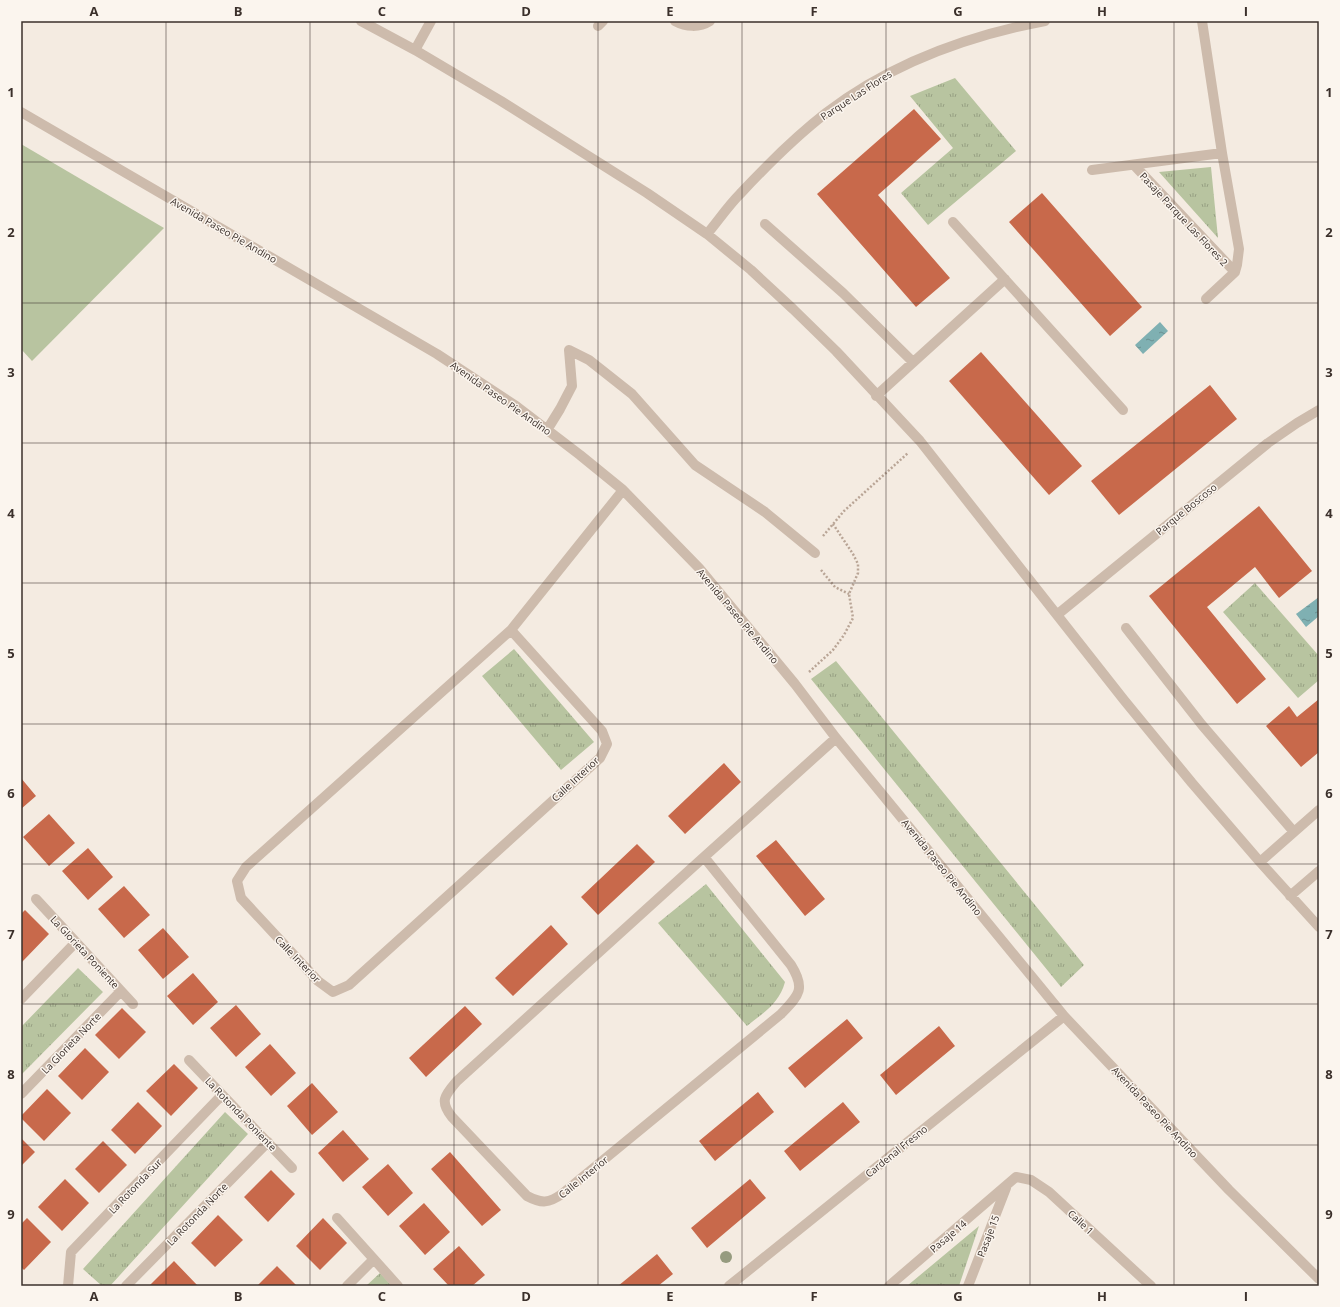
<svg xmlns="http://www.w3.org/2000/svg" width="1340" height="1307" font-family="'Open Sans',sans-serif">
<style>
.grass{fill:url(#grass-tufts)}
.park{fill:#b8c4a0}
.water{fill:url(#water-ripples)}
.building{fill:#c8694b}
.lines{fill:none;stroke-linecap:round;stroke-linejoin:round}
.path{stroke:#b9a596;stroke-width:2.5;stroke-dasharray:2 2;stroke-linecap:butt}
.minor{stroke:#cdbbac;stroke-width:10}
.tree{fill:#969b7f}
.grid{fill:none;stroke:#3b302b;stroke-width:1;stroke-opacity:0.55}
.labels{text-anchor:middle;stroke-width:3;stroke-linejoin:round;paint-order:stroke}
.street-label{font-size:10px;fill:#3b302b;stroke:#fbf5ee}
.neatline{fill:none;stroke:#3b302b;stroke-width:1.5}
.grid-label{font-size:13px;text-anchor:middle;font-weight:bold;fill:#3b302b}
</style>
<defs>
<pattern id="grass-tufts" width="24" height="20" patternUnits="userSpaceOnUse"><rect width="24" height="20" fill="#b8c4a0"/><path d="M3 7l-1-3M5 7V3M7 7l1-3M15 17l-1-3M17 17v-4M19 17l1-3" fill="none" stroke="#97a083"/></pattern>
<pattern id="water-ripples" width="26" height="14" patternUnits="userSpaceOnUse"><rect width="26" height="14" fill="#7fb0b2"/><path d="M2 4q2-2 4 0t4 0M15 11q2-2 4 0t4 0" fill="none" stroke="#699091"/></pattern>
</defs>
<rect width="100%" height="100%" fill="#f4ebe1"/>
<path class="grass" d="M 955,78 L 1016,151 L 928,225 L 901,193 L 953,148 L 910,96 Z
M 1211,167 L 1218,238 L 1159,172 Z
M 1255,583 L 1319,656 L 1319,680 L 1298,698 L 1223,612 Z
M 514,649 L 594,742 L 561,770 L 482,676 Z
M 836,661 L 1084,965 L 1061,987 L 811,679 Z
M 706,884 L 785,982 C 779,1004 764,1012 747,1026 L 658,923 Z
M 78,968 L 103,992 L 21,1075 L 21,1027 Z
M 225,1112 L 248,1134 L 110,1286 L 102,1286 L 83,1269 Z
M 979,1226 L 959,1286 L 907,1286 Z
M 380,1273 L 392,1286 L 366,1286 Z"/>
<path class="park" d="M 21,144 L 164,228 L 32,361 L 21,349 Z"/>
<path class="water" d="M 1160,322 L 1168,331 L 1143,354 L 1135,345 Z
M 1319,597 L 1319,616 L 1306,627 L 1296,614 Z"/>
<path class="building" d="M 914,109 L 941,139 L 878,195 L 950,278 L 916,307 L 817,194 Z
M 1042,193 L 1142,307 L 1110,336 L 1009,222 Z
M 981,352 L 1082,466 L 1049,495 L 949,381 Z
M 1210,385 L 1237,419 L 1119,515 L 1091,481 Z
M 1259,506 L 1312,571 L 1279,598 L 1255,567 L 1207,607 L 1266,679 L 1237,704 L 1149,596 Z
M 1319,699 L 1319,752 L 1301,767 L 1266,726 L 1289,706 L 1297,717 Z
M 724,763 L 741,782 L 685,834 L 668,816 Z
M 21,778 L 36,796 L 21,809 Z
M 49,814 L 75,843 L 49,866 L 23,837 Z
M 776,840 L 825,899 L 805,916 L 756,856 Z
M 637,844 L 655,862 L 598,915 L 581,897 Z
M 88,848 L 113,877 L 88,900 L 62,871 Z
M 124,886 L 150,915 L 124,938 L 98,909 Z
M 25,910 L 49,934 L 22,962 L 21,914 Z
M 551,925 L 568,944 L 513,996 L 495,978 Z
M 163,928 L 189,957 L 163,979 L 138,950 Z
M 193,973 L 218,1002 L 193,1025 L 167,996 Z
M 236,1005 L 261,1034 L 236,1057 L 210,1028 Z
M 465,1006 L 482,1024 L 426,1077 L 409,1058 Z
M 122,1008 L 146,1032 L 119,1059 L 95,1035 Z
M 847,1019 L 863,1038 L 805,1088 L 788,1068 Z
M 939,1026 L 955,1046 L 896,1095 L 880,1075 Z
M 270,1044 L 296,1073 L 271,1096 L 245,1067 Z
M 85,1048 L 109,1072 L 82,1100 L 58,1076 Z
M 174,1064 L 198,1088 L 171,1116 L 146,1091 Z
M 312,1083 L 338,1112 L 312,1135 L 287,1106 Z
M 47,1089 L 71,1113 L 44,1141 L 21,1118 L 21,1116 Z
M 758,1092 L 774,1112 L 715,1161 L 699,1141 Z
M 138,1102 L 162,1126 L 135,1154 L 111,1130 Z
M 843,1102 L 860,1122 L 800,1171 L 784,1151 Z
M 343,1130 L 369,1159 L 343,1182 L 318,1153 Z
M 21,1138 L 35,1152 L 21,1166 Z
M 103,1141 L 127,1165 L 99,1193 L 75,1169 Z
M 450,1152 L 501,1210 L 482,1226 L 431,1169 Z
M 388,1164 L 413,1193 L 388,1216 L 362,1187 Z
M 271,1170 L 295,1194 L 268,1222 L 244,1197 Z
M 65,1179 L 89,1203 L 62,1231 L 38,1207 Z
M 750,1179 L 766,1198 L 707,1248 L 691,1228 Z
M 424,1203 L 450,1232 L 425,1255 L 399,1226 Z
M 218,1215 L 243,1240 L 215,1267 L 191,1243 Z
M 27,1218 L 51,1242 L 24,1270 L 21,1267 L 21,1224 Z
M 323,1218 L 347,1243 L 320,1270 L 296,1246 Z
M 459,1246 L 485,1275 L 472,1286 L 449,1286 L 433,1269 Z
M 657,1254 L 673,1274 L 658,1286 L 618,1286 Z
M 174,1261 L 198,1286 L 149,1286 Z
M 277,1266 L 297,1286 L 257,1286 Z"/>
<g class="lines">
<path class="path" d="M 823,536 L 844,511 L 908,453
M 821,570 L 835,587 L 849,594
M 809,672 L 833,650 L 844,635 L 853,618 L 849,594 L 858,573 L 858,564 L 853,554 L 833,524"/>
<path class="minor" d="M 361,21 L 415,50 L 501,101 L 647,193 L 707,234 L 751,270 L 793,309 L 836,351 L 920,441 L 1124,700 L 1192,783 L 1260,862 L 1319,927
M 675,21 C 686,27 699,28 710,21
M 1202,21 L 1222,153 L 1239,249 L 1237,265 L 1235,272 L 1206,299
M 598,26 L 603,21
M 415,50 L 431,21
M 21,112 L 437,354 L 516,406 L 580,455 L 623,490 L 699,568 L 795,684 L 836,738 L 1064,1016 L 1229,1190 L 1319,1279
M 1134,165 L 1235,272
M 1092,170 L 1222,153
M 953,222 L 1123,410
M 765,224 L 843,293 L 913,362
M 707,234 C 718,221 728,206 740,194 C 767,165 795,137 826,113 C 890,64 967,36 1045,21
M 876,396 L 1005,279
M 547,430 L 560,409 L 572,386 L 569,350 L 589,360 L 632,394 L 695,465 L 765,512 L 815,553
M 1058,614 L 1268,443 L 1297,423 L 1319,410
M 1126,628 L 1202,725 L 1294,832
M 511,630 L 602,731 L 607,744 L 600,758 L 349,985 L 333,992 L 318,981 L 241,898 L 237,881 L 246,867 L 511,630 L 623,490
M 704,857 L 791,965 C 806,989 799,995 781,1014 L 562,1194 C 549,1203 542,1204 527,1196 L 452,1117 C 439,1101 445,1095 457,1081 L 704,857 L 836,738
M 1260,862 L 1319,810
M 1290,896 L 1319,871
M 36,899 L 133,1004
M 21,999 L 76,942
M 189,1060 L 292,1168
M 21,1094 L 121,991
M 337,1218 L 398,1286
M 68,1286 L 71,1252 L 222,1095
M 126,1286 L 268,1142
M 347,1286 L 373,1260
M 729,1286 L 1064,1016
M 889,1286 L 1016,1177 L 1031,1180 L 1049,1192 L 1151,1286
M 968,1286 L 1006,1188"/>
</g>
<circle class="tree" cx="726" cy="1257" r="6"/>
<path class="grid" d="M 166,21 L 166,1286M 310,21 L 310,1286M 454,21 L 454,1286M 598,21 L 598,1286M 742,21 L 742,1286M 886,21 L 886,1286M 1030,21 L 1030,1286M 1174,21 L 1174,1286M 21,162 L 1319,162M 21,303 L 1319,303M 21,443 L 1319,443M 21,583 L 1319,583M 21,724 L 1319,724M 21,864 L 1319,864M 21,1004 L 1319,1004M 21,1145 L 1319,1145"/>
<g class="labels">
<g class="street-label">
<text transform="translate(856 95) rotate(-33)" y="4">Parque Las Flores</text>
<text transform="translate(1184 219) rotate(47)" y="4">Pasaje Parque Las Flores 2</text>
<text transform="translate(224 230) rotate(30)" y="4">Avenida Paseo Pie Andino</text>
<text transform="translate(501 398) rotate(35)" y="4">Avenida Paseo Pie Andino</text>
<text transform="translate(1186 509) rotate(-39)" y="4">Parque Boscoso</text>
<text transform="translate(738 616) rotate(50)" y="4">Avenida Paseo Pie Andino</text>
<text transform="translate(575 779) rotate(-43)" y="4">Calle Interior</text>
<text transform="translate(942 867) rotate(51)" y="4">Avenida Paseo Pie Andino</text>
<text transform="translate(85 952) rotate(47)" y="4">La Glorieta Poniente</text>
<text transform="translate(298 959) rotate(46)" y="4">Calle Interior</text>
<text transform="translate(71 1043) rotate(-46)" y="4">La Glorieta Norte</text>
<text transform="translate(1155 1112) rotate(47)" y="4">Avenida Paseo Pie Andino</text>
<text transform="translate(241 1114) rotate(46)" y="4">La Rotonda Poniente</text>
<text transform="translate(896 1151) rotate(-39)" y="4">Cardenal Fresno</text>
<text transform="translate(583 1177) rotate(-39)" y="4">Calle Interior</text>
<text transform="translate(135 1186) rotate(-46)" y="4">La Rotonda Sur</text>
<text transform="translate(197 1214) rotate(-46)" y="4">La Rotonda Norte</text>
<text transform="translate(1081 1222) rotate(43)" y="4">Calle 1</text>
<text transform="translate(948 1236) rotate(-40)" y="4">Pasaje 14</text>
<text transform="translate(988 1236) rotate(-69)" y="4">Pasaje 15</text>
</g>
</g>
<rect width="1340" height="1307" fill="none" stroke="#fbf5ee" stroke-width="44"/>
<rect x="22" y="22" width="1296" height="1263" class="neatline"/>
<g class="grid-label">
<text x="94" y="16">A</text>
<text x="238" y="16">B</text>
<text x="382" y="16">C</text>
<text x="526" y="16">D</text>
<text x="670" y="16">E</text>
<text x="814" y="16">F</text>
<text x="958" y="16">G</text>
<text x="1102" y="16">H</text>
<text x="1246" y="16">I</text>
<text x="11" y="97">1</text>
<text x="1329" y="97">1</text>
<text x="11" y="237">2</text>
<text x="1329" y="237">2</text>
<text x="11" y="377">3</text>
<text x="1329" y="377">3</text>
<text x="11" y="518">4</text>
<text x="1329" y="518">4</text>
<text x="11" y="658">5</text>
<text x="1329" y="658">5</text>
<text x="11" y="798">6</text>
<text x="1329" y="798">6</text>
<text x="11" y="939">7</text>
<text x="1329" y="939">7</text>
<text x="11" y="1079">8</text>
<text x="1329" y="1079">8</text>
<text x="11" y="1219">9</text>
<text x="1329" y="1219">9</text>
<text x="94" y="1301">A</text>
<text x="238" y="1301">B</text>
<text x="382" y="1301">C</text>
<text x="526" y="1301">D</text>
<text x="670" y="1301">E</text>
<text x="814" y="1301">F</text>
<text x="958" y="1301">G</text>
<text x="1102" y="1301">H</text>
<text x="1246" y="1301">I</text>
</g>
</svg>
